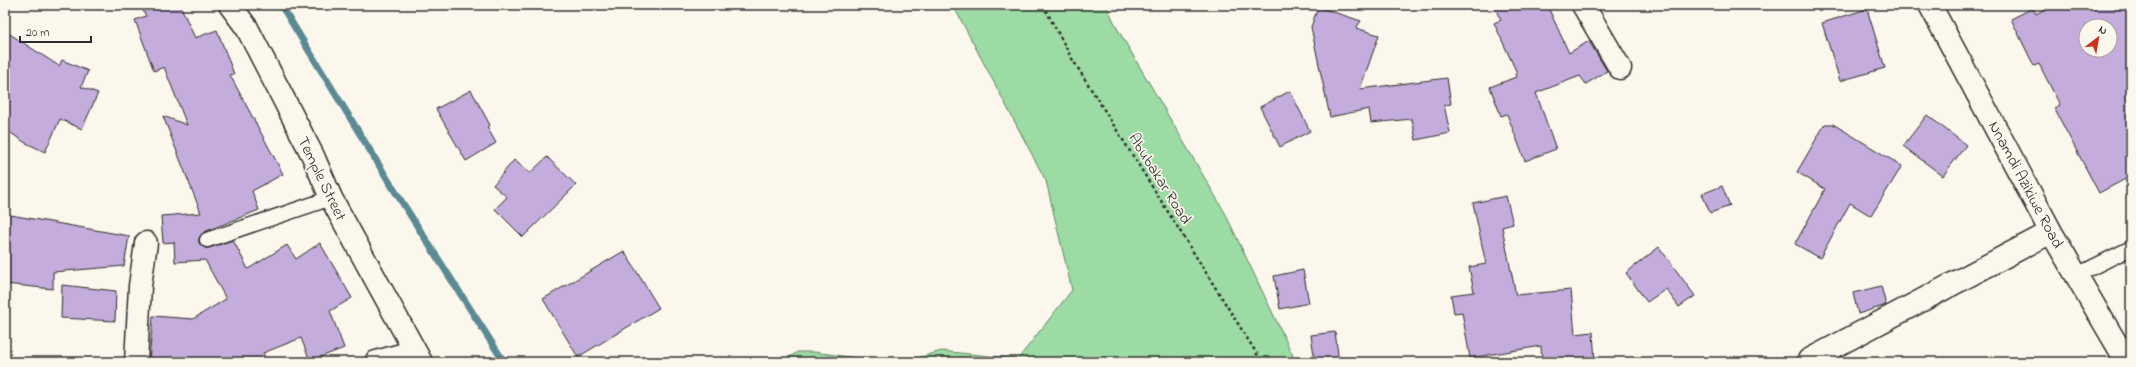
<svg xmlns="http://www.w3.org/2000/svg" width="2136" height="367" font-family="'Indie Flower',sans-serif">
<style>
.green{fill:#9cdba3;stroke:#648367}
.lines{fill:none;stroke-linecap:round;stroke-linejoin:round}
.stream{stroke:#5c8a94;stroke-width:7}
.building{fill:#c4addc;stroke:#2b2b2b;fill-rule:evenodd}
.service-casing{stroke:#2b2b2b;stroke-width:17}
.minor-casing{stroke:#2b2b2b;stroke-width:25}
.path{stroke:#2b2b2b;stroke-width:2.5;stroke-dasharray:3 3;stroke-linecap:butt}
.service{stroke:#fbf7ec;stroke-width:14}
.minor{stroke:#fbf7ec;stroke-width:22}
.labels{text-anchor:middle;stroke-width:3.5;stroke-linejoin:round;paint-order:stroke}
.street-label{font-size:16px;fill:#2b2b2b;stroke:#fbf7ec}
</style>
<rect width="100%" height="100%" fill="#fbf7ec"/>
<filter id="ink" filterUnits="userSpaceOnUse"><feTurbulence type="fractalNoise" baseFrequency=".025" numOctaves="2"/><feDisplacementMap in="SourceGraphic" scale="8" xChannelSelector="R" yChannelSelector="G"/><feConvolveMatrix kernelMatrix="1 2 1 2 8 2 1 2 1" color-interpolation-filters="sRGB"/></filter>
<g filter="url(#ink)">
<path class="green" d="M 953,5 L 1106,5 L 1117,28 L 1224,211 L 1296,362 L 904,362 L 941,351 L 1018,359 L 1072,290 L 1046,181 Z
M 797,352 L 814,352 L 885,362 L 783,362 Z"/>
<g class="lines">
<path class="stream" d="M 281,5 L 393,188 L 504,362"/>
</g>
<path class="building" d="M 140,5 L 180,5 L 195,38 L 217,30 L 234,74 L 230,75 L 283,174 L 252,191 L 259,210 L 204,232 L 199,238 L 199,243 L 205,248 L 209,248 L 233,240 L 248,269 L 287,245 L 296,259 L 320,243 L 352,298 L 330,311 L 344,348 L 310,361 L 301,338 L 263,353 L 267,362 L 149,362 L 153,316 L 193,319 L 226,299 L 205,260 L 175,262 L 174,242 L 163,243 L 161,216 L 201,213 L 163,116 L 187,125 L 164,67 L 154,71 L 135,20 L 146,16 Z
M 1493,5 L 1547,5 L 1569,53 L 1589,41 L 1607,71 L 1586,84 L 1580,76 L 1536,93 L 1556,149 L 1525,161 L 1507,114 L 1501,116 L 1490,87 L 1516,77 L 1515,74 L 1517,73 L 1494,23 L 1501,20 Z
M 2052,5 L 2131,5 L 2131,176 L 2099,193 L 2054,108 L 2060,105 L 2039,64 L 2034,66 L 2011,19 L 2033,8 L 2036,14 ZM 2086,26 L 2110,26 L 2110,50 L 2086,50 Z
M 1318,7 L 1361,21 L 1356,28 L 1379,35 L 1360,89 L 1447,78 L 1451,104 L 1444,105 L 1450,133 L 1416,140 L 1412,119 L 1371,123 L 1369,109 L 1330,117 L 1311,27 Z
M 1867,9 L 1885,68 L 1840,81 L 1822,23 Z
M 5,31 L 59,66 L 62,60 L 88,71 L 81,87 L 98,93 L 82,129 L 60,119 L 45,152 L 24,142 L 5,129 Z
M 471,90 L 490,125 L 487,127 L 496,143 L 466,161 L 436,109 Z
M 1290,91 L 1310,131 L 1280,147 L 1260,107 Z
M 1927,115 L 1966,145 L 1943,176 L 1903,146 Z
M 1825,124 L 1833,124 L 1902,166 L 1871,216 L 1850,203 L 1820,258 L 1795,244 L 1825,189 L 1797,172 Z
M 547,157 L 576,185 L 523,237 L 495,209 L 507,197 L 493,185 L 514,160 L 530,173 Z
M 1722,186 L 1730,206 L 1710,213 L 1702,194 Z
M 1506,196 L 1513,224 L 1502,227 L 1516,295 L 1571,290 L 1575,334 L 1593,332 L 1595,362 L 1542,362 L 1541,346 L 1470,358 L 1462,312 L 1454,313 L 1451,295 L 1474,292 L 1469,267 L 1486,264 L 1473,203 Z
M 5,214 L 129,236 L 124,266 L 53,272 L 53,289 L 5,284 Z
M 1659,247 L 1695,296 L 1679,307 L 1666,289 L 1647,302 L 1626,273 Z
M 624,251 L 659,308 L 578,357 L 543,299 Z
M 1303,270 L 1309,303 L 1280,309 L 1274,276 Z
M 62,285 L 116,291 L 115,321 L 61,318 Z
M 1881,286 L 1886,305 L 1858,314 L 1853,293 Z
M 1335,332 L 1339,362 L 1315,362 L 1311,335 Z"/>
<g class="lines">
<defs>
<path id="service" d="M 207,240 L 331,198
M 2077,275 L 2131,248"/>
<path id="minor" d="M 230,5 L 247,28 L 313,156 L 331,198 L 421,362
M 1583,5 L 1620,68
M 1930,5 L 2051,232 L 2127,362
M 1809,360 L 2051,232
M 136,362 L 140,286 L 146,243
M 376,362 L 415,351"/>
</defs>
<use href="#service" class="service-casing"/>
<use href="#minor" class="minor-casing"/>
<path class="path" d="M 1043,5 L 1071,57 L 1262,362"/>
<use href="#service" class="service"/>
<use href="#minor" class="minor"/>
</g>
</g>
<g class="labels">
<g class="street-label">
<text transform="translate(323 178) rotate(64)" y="6">Temple Street</text>
<text transform="translate(1161 178) rotate(58)" y="6">Abubakar Road</text>
<text transform="translate(2027 184) rotate(62)" y="6">Nnamdi Azikiwe Road</text>
</g>
</g>
<rect width="2136" height="367" fill="none" stroke="#fbf7ec" stroke-width="20"/>
<rect x="10" y="10" width="2116" height="347" fill="none" stroke="#2b2b2b" stroke-width="1.5" filter="url(#ink)"/>
<g transform="translate(2098 38) rotate(31)"><circle r="19" fill="#fbf7ec" stroke="#a8a59f"/>
<path d="M0-3L7 15L0 10L-7 15Z" fill="#c8321e"/>
<text y="-6" font-size="11" font-weight="bold" text-anchor="middle" fill="#2b2b2b">N</text>
</g>
<path d="M20 36v6h71v-6" fill="none" stroke="#2b2b2b" stroke-width="2"/>
<text x="26" y="36" font-size="12" fill="#2b2b2b" stroke="#fbf7ec" stroke-width="3" paint-order="stroke">20 m</text>
</svg>
